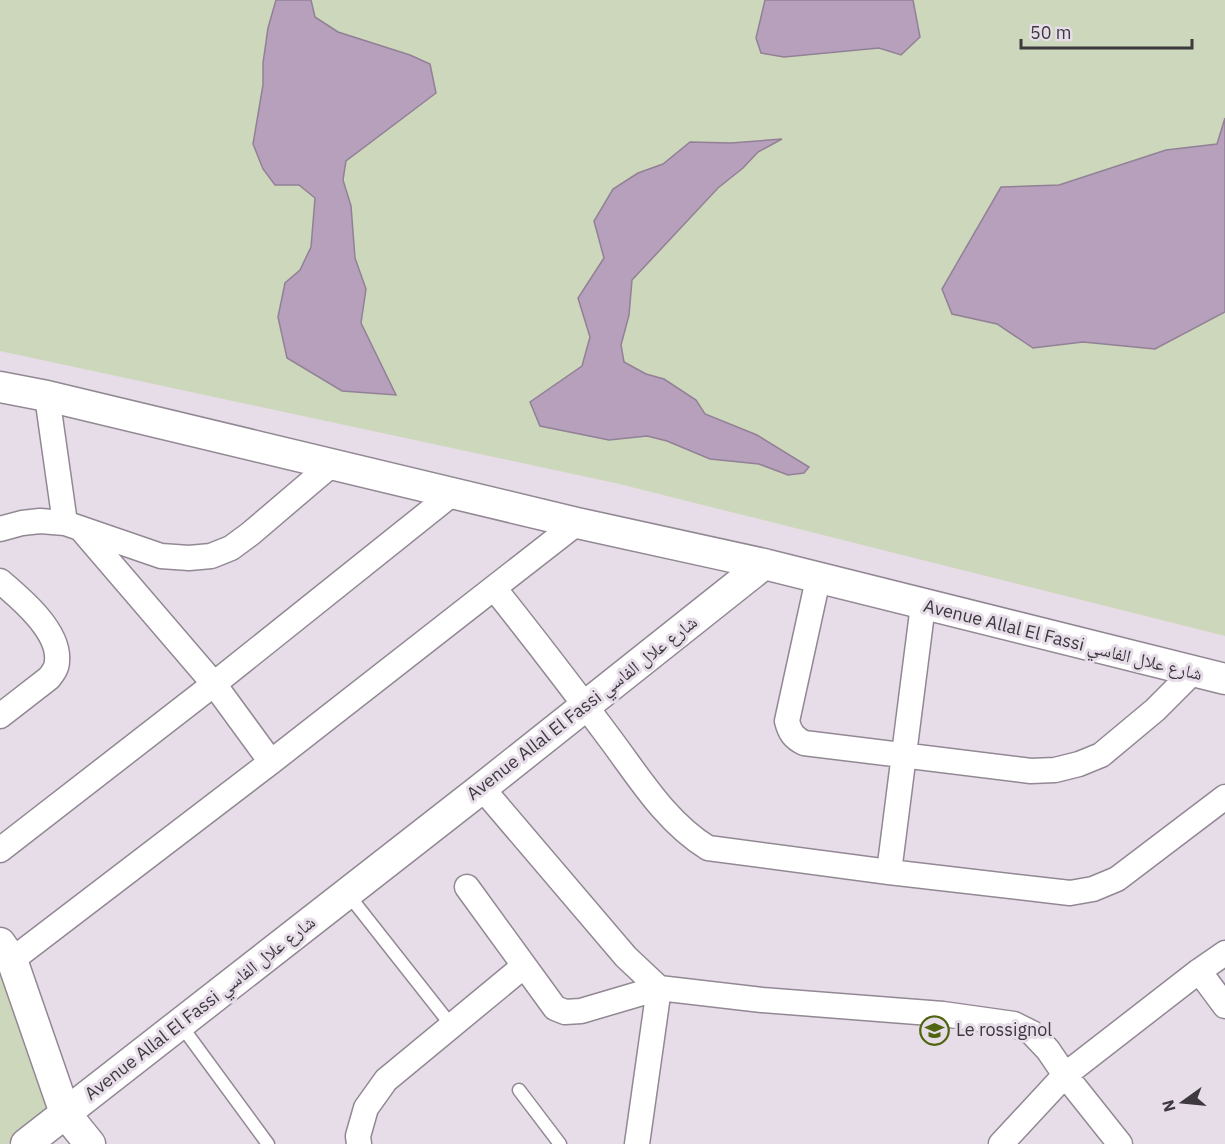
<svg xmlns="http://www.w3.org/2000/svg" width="1225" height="1144" font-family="'IBM Plex Sans','Noto Naskh Arabic',sans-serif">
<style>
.green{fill:#cdd7bb}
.water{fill:#b6a0bc;stroke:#928196;stroke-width:1.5}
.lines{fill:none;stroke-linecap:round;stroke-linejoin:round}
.service-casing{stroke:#928894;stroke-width:15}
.minor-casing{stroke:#928894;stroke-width:27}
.tertiary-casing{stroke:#928894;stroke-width:33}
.service{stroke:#fff;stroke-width:12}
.minor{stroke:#fff;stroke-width:24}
.tertiary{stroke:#fff;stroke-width:30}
.labels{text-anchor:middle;stroke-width:6;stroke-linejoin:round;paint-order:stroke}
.street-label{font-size:18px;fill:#3d393f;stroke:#e7dde9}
.poi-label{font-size:18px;fill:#3d393f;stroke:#e7dde9;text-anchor:start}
</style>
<rect width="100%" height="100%" fill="#e7dde9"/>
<path class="green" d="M 0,0 L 1225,0 L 1225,636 L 615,483 L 0,351 Z
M 0,966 L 50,1111 L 7,1144 L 0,1144 Z"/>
<path class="water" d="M 276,0 L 311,0 L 315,17 L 338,32 L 410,55 L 430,64 L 436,93 L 346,161 L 343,180 L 351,206 L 355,258 L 366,289 L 361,323 L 396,395 L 342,391 L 287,358 L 278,317 L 285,283 L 300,270 L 311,247 L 315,198 L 299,185 L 275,185 L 263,169 L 253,144 L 263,85 L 263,63 L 268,28 Z
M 765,0 L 913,0 L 920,37 L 901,55 L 879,48 L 784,57 L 761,53 L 756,38 Z
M 1225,118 L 1225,312 L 1155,349 L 1083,342 L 1033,348 L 997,324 L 952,314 L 942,289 L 1001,187 L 1059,185 L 1166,150 L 1217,144 Z
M 782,139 L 758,152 L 743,168 L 718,188 L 632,280 L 629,315 L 621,345 L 624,362 L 646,374 L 664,379 L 696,400 L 705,414 L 757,435 L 809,467 L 804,473 L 788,475 L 759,464 L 710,459 L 667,441 L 647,436 L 609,440 L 540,426 L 530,402 L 582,366 L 590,337 L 578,298 L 604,258 L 594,221 L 613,189 L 638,173 L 663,164 L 690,142 L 731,143 Z"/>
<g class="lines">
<defs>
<path id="service" d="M 347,893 L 451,1025
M 180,1024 L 268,1144
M 519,1090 L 560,1144"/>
<path id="minor" d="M 47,396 L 65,523
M 0,529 L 22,523 L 40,521 L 65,523 L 161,556 L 189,558 L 211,556 L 231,548 L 250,534 L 331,465
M 81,529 L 214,684 L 271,762
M 818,579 L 787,721 C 790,733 794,738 804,743 L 1031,771 L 1055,770 L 1079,764 L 1101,755 L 1155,710 L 1193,672
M 0,581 C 20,598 60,631 57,661 C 57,668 53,673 49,678 L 0,716
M 494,588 C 534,638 573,689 611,740 C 640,779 667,823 708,848 L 889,872 L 1070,893 L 1093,889 L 1117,879 L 1225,797
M 482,788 L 626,957 L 659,988 L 637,1144
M 0,850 L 214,684 L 453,493
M 889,872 L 923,605
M 467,887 L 555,1008 L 565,1012 L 581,1011 L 659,988 L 762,1000 L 943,1014 L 1014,1024 L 1032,1033 L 1048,1050 L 1065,1075 L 1120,1144
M 12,960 L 271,762 L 577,523
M 1199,971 L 1225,1006
M 359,1144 L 358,1136 L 366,1108 L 386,1080 L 524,966
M 1001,1144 L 1065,1075 L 1199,971 L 1225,953"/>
<path id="tertiary" d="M 0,387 L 47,396 L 577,523 L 764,564 L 1225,679
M 0,943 L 12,960 L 65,1113 L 90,1144
M 26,1144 L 482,788 L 764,564"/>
</defs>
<use href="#service" class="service-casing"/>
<use href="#minor" class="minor-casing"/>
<use href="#tertiary" class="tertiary-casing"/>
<use href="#service" class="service"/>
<use href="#minor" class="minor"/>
<use href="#tertiary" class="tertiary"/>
</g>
<defs>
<symbol id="school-ring" viewBox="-11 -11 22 22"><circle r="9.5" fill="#e7dde9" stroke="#516511" stroke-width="1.5"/><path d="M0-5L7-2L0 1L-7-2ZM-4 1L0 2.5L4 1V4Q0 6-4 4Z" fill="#516511"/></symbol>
</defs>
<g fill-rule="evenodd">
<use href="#school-ring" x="918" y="1014" width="33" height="33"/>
</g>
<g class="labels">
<g class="street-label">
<text transform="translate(1063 640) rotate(14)" y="6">Avenue Allal El Fassi شارع علال الفاسي</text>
<text transform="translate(582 708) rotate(-38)" y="6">Avenue Allal El Fassi شارع علال الفاسي</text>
<text transform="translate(200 1008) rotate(-38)" y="6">Avenue Allal El Fassi شارع علال الفاسي</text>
</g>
<g class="poi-label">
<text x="956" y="1036">Le rossignol</text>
</g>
</g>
<g transform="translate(1183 1102) rotate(255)" stroke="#e7dde9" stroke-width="4.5" paint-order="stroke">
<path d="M0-4.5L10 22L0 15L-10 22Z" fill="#3d393f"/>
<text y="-9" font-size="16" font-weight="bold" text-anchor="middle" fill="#3d393f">N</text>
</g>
<path d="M1021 39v9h171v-9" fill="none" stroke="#3d393f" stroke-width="3"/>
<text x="1030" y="39" font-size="18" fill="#3d393f" stroke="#e7dde9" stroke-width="4.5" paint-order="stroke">50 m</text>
</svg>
